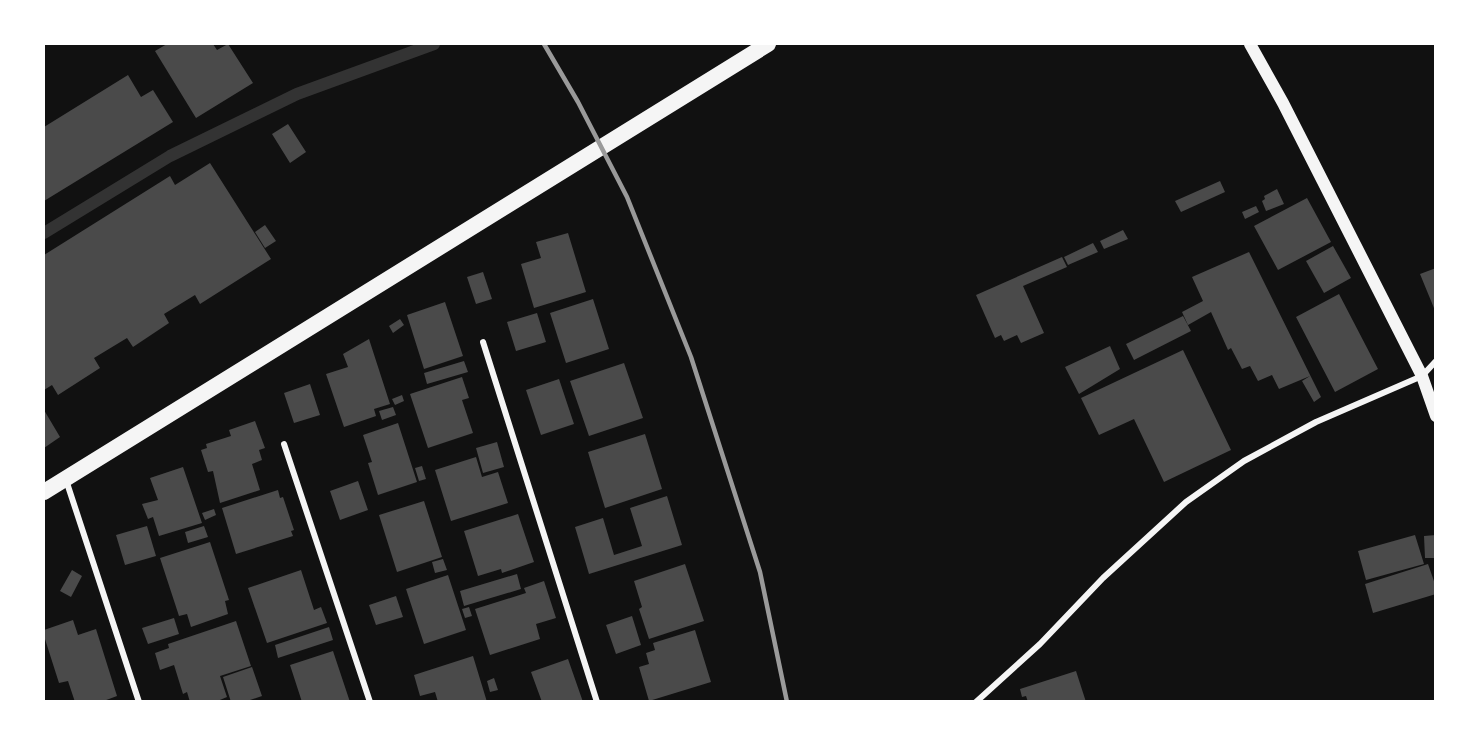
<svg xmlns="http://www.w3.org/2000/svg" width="1479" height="745" font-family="'Golos Text',sans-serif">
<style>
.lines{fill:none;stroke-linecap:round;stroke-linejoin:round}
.stream{stroke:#333;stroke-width:12}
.building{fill:#4a4a4a}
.minor{stroke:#f5f5f5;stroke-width:6}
.secondary{stroke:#f5f5f5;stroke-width:12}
.trunk{stroke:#f5f5f5;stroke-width:16}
.rail{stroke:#9a9a9a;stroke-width:4.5}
</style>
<rect width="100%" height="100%" fill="#111"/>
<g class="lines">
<path class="stream" d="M 44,233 L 170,156 L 297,94 L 434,44"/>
</g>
<path class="building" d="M 167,44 L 213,44 L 217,50 L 228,44 L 253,83 L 196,118 L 155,51 Z
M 128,75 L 141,97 L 153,90 L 173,122 L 44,201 L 44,127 Z
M 288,124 L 306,152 L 290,163 L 272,134 Z
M 210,163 L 271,259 L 200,304 L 195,295 L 164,314 L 169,323 L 133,347 L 127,338 L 94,358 L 100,368 L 58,395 L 52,385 L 44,390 L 44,255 L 170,176 L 175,185 Z
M 1220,181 L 1225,192 L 1181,212 L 1175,201 Z
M 1277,189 L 1284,204 L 1266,211 L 1262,201 L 1265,199 L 1264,196 Z
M 1307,198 L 1331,242 L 1278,270 L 1254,226 Z
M 1256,206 L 1259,212 L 1245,219 L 1242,212 Z
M 265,225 L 276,241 L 265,248 L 255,232 Z
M 1123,230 L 1128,239 L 1104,249 L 1100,241 Z
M 568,233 L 586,292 L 534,308 L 521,264 L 541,258 L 536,242 Z
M 1093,243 L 1098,252 L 1068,265 L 1064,257 Z
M 1333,246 L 1351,278 L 1324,293 L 1306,261 Z
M 1249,252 L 1321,397 L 1314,402 L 1302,381 L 1310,376 L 1279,389 L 1272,375 L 1258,381 L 1250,366 L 1242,369 L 1231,348 L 1228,350 L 1211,312 L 1188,325 L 1182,312 L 1203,301 L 1192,277 Z
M 1062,257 L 1067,267 L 1023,286 L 1044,333 L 1021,343 L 1017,335 L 1004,341 L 1001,335 L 995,338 L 976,295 Z
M 1436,268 L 1436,313 L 1420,274 Z
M 483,272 L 492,299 L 476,304 L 467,277 Z
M 1339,294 L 1378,369 L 1335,392 L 1296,317 Z
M 593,299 L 609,349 L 566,363 L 550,313 Z
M 445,302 L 463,356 L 424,369 L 407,315 Z
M 537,313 L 546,342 L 516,351 L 507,322 Z
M 1183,316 L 1191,331 L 1134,360 L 1126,344 Z
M 400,319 L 404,325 L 393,333 L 389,326 Z
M 369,339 L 390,404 L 374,409 L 376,416 L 344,427 L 326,374 L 348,367 L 343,354 Z
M 1110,346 L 1120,369 L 1079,394 L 1065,367 Z
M 1183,350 L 1231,450 L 1164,482 L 1134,419 L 1099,435 L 1081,398 Z
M 464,361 L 468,372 L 427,384 L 424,373 Z
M 624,363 L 643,418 L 589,436 L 570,381 Z
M 462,377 L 469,398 L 462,400 L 473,433 L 428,448 L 410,394 Z
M 559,379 L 574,424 L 541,435 L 526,390 Z
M 310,384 L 320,415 L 294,423 L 284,393 Z
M 402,395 L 404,401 L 395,405 L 392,399 Z
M 393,407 L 396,415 L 382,420 L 379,411 Z
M 44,410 L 60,437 L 44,448 Z
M 255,421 L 265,448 L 259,450 L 262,460 L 252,464 L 260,490 L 220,503 L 213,471 L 208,472 L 201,450 L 207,448 L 206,444 L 231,436 L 229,430 Z
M 398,423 L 417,482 L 378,495 L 368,463 L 372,462 L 363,435 Z
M 645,434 L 662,489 L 605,508 L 588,452 Z
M 497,442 L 504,467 L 483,473 L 476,448 Z
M 476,457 L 482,477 L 498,472 L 508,503 L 451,521 L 435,470 Z
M 422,466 L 426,479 L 419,481 L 415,468 Z
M 183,467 L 202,523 L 159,536 L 153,517 L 148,519 L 142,504 L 158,500 L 150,478 Z
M 358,481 L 368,510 L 340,520 L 330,491 Z
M 278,490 L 280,498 L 283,497 L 294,530 L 291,531 L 293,536 L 236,554 L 222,508 Z
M 667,496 L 682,545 L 589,574 L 575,527 L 603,518 L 614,555 L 642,546 L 630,508 Z
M 424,501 L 442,557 L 397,572 L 379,515 Z
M 214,509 L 216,515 L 205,520 L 202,513 Z
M 518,514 L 534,562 L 502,573 L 501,569 L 478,576 L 464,531 Z
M 147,526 L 156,556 L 125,565 L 116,535 Z
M 204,526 L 208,537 L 188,543 L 185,532 Z
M 1415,535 L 1424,564 L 1366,580 L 1358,551 Z
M 1436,535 L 1436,558 L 1425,558 L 1424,536 Z
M 210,542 L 229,600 L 225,601 L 228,614 L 191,627 L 187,614 L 179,616 L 160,558 Z
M 443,559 L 447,570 L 435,573 L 432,562 Z
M 685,564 L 704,621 L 649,639 L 639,609 L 642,607 L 634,581 Z
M 1428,564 L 1436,587 L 1436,594 L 1373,613 L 1365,584 Z
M 72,570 L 82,576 L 71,597 L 60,591 Z
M 301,570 L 314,610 L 321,607 L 327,623 L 267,643 L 248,588 Z
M 517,574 L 521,589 L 464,606 L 460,591 Z
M 448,575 L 466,630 L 424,644 L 406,589 Z
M 544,581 L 556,618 L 536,624 L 540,639 L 490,655 L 475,609 L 526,593 L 524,588 Z
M 396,596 L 403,617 L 376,625 L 369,605 Z
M 469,607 L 472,616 L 465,618 L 462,609 Z
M 632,616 L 641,645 L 616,654 L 606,625 Z
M 174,618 L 179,634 L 148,644 L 142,628 Z
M 73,620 L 78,635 L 96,629 L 117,696 L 101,702 L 75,702 L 68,681 L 59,683 L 44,636 L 44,630 Z
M 236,621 L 251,666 L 220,676 L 227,697 L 215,702 L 190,702 L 187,692 L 183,694 L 174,665 L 160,670 L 155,653 L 169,648 L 168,644 Z
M 329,627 L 333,640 L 278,658 L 275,645 Z
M 695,630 L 711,682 L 649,701 L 639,667 L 649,664 L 646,653 L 655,650 L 653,643 Z
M 333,651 L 350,702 L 302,702 L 290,665 Z
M 473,656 L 487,702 L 438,702 L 435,692 L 420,696 L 414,675 Z
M 568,659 L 583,702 L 542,702 L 531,672 Z
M 252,667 L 262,696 L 244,702 L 231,702 L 223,677 Z
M 1076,671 L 1086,702 L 1028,702 L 1026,696 L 1022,697 L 1020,689 Z
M 494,678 L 498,690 L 490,692 L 487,681 Z"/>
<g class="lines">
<path class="minor" d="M 483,342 L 597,702
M 284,444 L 370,702
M 66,480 L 139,702
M 976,702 L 1040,644 L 1103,578 L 1186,502 L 1244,461 L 1316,422 L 1422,376 L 1436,361"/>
<path class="secondary" d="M 1250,44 L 1283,103 L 1422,376 L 1436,416"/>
<path class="trunk" d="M 44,492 L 768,44"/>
<path class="rail" d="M 544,44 L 578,102 L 627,197 L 691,357 L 760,572 L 787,702"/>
</g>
<rect width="1479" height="745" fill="none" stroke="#ffffff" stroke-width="90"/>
</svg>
